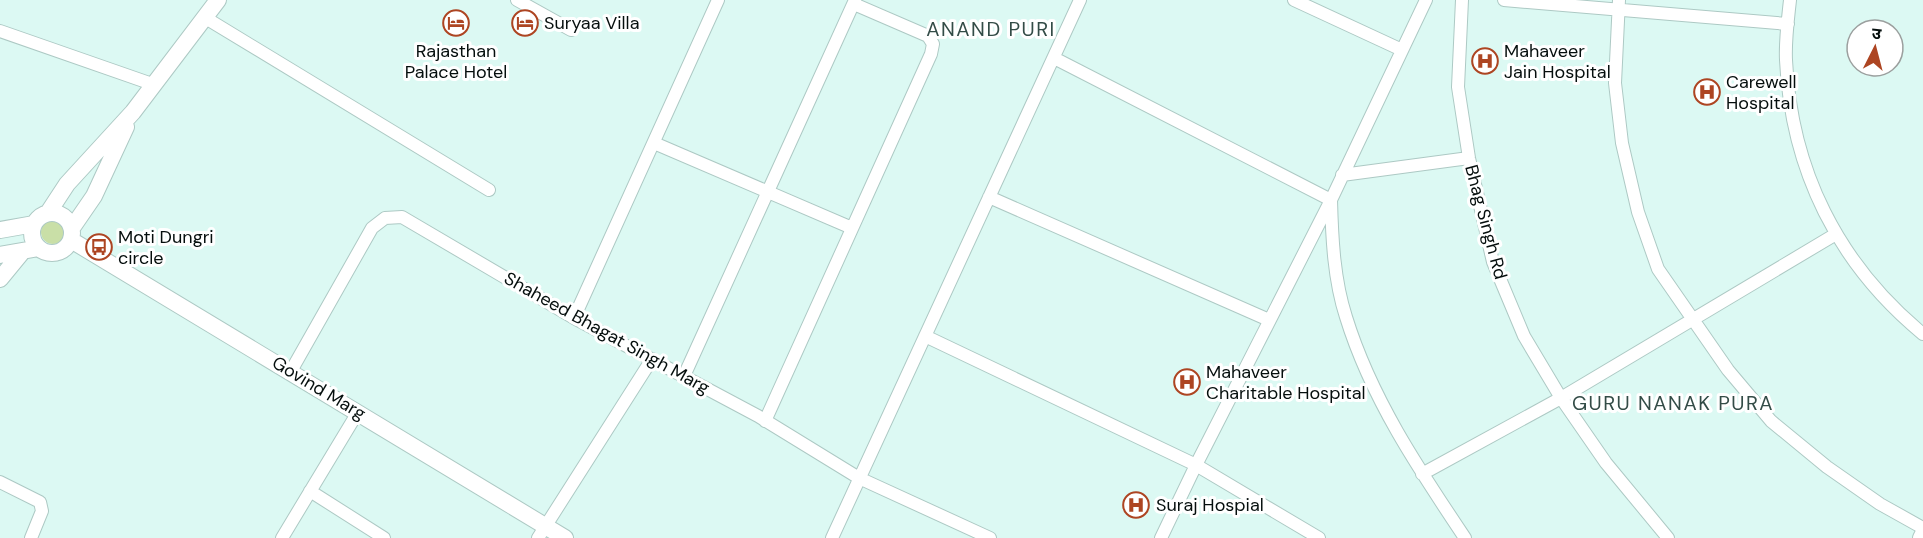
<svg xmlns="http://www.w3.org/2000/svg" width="1923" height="538" font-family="'DM Sans','Noto Sans Devanagari',sans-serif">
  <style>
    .green { fill: #c9dfa7 }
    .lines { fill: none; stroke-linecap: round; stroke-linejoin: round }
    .street-casing { stroke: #adc9c4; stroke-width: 14 }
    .secondary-casing { stroke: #adc9c4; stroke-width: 18 }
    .street { stroke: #fff; stroke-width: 12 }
    .secondary { stroke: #fff; stroke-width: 16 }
    .labels { text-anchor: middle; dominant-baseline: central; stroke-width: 6; stroke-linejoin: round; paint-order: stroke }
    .poi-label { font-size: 18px; fill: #050e0d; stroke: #fff; text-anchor: start }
    .street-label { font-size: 18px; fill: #050e0d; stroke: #fff }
    .neighbourhood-label { font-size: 20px; letter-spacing: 1.5px; fill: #334c47; stroke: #fff }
  </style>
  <rect width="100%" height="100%" fill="#dcf9f3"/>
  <path class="green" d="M41 232a12 12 0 1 1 24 0a12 12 0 1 1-24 0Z"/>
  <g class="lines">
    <g class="street-casing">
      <path id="street" d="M517,0L571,30
        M1294,0L1402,50
        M1462,0L1458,87L1469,158L1493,262L1524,336L1561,398L1606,463L1668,538
        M1504,0L1788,24
        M1619,0L1615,83L1622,143L1638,212L1658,269L1728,370L1771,421L1827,467L1880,504L1923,528
        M1790,0C1788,19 1785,40 1786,60C1791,170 1838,264 1923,334
        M204,17L489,190
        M0,31L155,85
        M1054,58L1331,200C1332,239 1334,280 1346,317C1371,398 1418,468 1465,538
        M654,143L852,228
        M1342,175L1469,158
        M989,197L1269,320
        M574,318L718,0
        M925,336L1196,465L1319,538
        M291,371L372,228L385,218L402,217L574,318L758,416L859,478L990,538
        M684,376L855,0
        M765,421L931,54L933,44L928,36L854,4
        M1422,474L1561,398L1836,234
        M0,482L40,502L42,511L31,538
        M310,491L384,538
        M282,538L358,412
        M538,538L652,359
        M832,538L1080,0
        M1161,538L1196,465L1331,200L1426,0"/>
    </g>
    <g class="secondary-casing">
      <path id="secondary" d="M32 233a20 20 0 1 1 40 0a20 20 0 1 1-40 0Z
        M48,213L67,184L133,112L218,0
        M72,228L94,196L126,127
        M0,230L34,224
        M71,240L565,538
        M0,255L39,248
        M0,279L23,251
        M1921,538L1923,534"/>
    </g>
    <use href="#street" class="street"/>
    <use href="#secondary" class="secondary"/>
  </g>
  <defs>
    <g id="hotel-ring" transform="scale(1.35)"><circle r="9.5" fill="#fff" stroke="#ad4522" stroke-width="1.5"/><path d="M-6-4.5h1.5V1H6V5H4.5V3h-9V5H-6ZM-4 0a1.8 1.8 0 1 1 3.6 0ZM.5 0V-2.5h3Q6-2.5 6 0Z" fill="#ad4522"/></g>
    <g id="hospital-ring" transform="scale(1.35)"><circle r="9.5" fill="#fff" stroke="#ad4522" stroke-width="1.5"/><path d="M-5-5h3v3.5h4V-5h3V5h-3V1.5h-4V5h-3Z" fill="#ad4522"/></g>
    <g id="bus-ring" transform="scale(1.35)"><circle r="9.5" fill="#fff" stroke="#ad4522" stroke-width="1.5"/><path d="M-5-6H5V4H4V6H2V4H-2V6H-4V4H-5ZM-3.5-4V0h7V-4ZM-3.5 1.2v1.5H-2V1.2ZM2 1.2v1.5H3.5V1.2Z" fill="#ad4522"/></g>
  </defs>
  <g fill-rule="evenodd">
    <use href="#hotel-ring" x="456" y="23"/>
    <use href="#hotel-ring" x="525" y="23"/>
    <use href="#hospital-ring" x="1485" y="61"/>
    <use href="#hospital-ring" x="1707" y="92"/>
    <use href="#bus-ring" x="99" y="247"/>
    <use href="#hospital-ring" x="1187" y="382"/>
    <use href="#hospital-ring" x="1136" y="505"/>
  </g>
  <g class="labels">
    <g class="poi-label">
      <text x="544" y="23">Suryaa Villa</text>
      <text x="456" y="51" text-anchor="middle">Rajasthan<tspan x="456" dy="21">Palace Hotel</tspan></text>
      <text x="1504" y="51">Mahaveer<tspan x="1504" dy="21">Jain Hospital</tspan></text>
      <text x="1726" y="82">Carewell<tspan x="1726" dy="21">Hospital</tspan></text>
      <text x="118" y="237">Moti Dungri<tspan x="118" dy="21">circle</tspan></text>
      <text x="1206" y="372">Mahaveer<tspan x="1206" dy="21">Charitable Hospital</tspan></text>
      <text x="1156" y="505">Suraj Hospial</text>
    </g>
    <g class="street-label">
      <text transform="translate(1486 222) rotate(75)">Bhag Singh Rd</text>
      <text transform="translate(607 333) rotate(29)">Shaheed Bhagat Singh Marg</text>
      <text transform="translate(319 388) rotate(31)">Govind Marg</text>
    </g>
    <g class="neighbourhood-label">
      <text x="991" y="29">ANAND PURI</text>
      <text x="1673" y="403">GURU NANAK PURA</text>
    </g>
  </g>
  <g transform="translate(1875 48) rotate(6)"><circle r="28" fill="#ffffff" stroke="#9b9f9e" stroke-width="1.5"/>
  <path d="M0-4.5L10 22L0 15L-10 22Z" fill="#ad4522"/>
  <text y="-9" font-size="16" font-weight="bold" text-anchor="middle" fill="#050e0d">उ</text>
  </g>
</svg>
